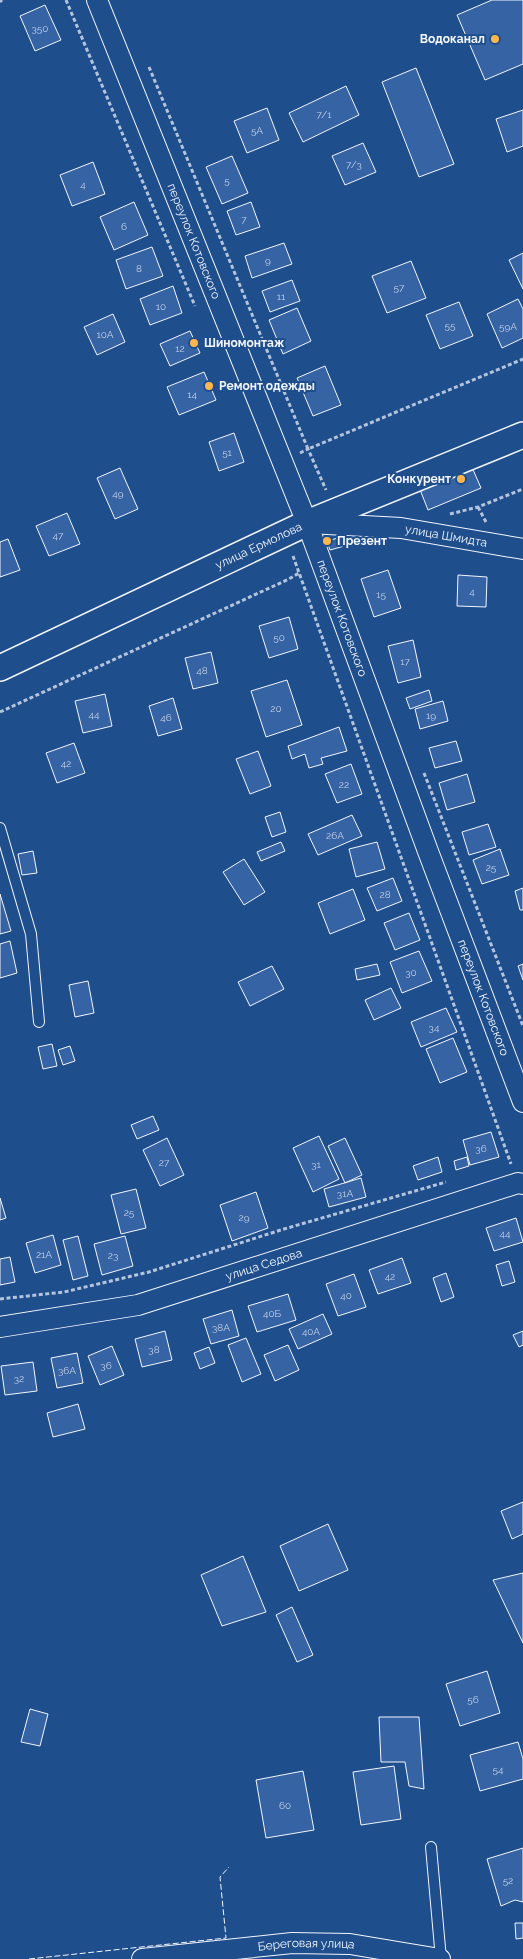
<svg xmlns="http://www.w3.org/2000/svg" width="523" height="1959" font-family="Raleway,sans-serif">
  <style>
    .building { fill: #3563a3; stroke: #f2f6ff }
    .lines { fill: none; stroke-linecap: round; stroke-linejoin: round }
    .service-casing { stroke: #f2f6ff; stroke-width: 12 }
    .minor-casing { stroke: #f2f6ff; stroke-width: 22 }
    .tertiary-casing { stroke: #f2f6ff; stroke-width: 28 }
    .path { stroke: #b3c4dc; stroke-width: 3; stroke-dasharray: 4 2.5; stroke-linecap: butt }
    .service { stroke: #1f4e8c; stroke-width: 10 }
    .minor { stroke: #1f4e8c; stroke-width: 20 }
    .tertiary { stroke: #1f4e8c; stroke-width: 25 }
    .fence { stroke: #f2f6ff; stroke-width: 1; stroke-dasharray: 6 2.5; stroke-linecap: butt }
    .poi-dot { fill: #ffb74d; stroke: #1f4e8c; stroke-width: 2 }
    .labels { text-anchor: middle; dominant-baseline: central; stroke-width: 4; stroke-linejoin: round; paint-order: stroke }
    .number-label { font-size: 10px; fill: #c3d1e8 }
    .poi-label { font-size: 12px; font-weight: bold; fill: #f2f6ff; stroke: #1f4e8c; text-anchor: start }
    .street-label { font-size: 12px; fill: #f2f6ff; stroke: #1f4e8c }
  </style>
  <rect width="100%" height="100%" fill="#1f4e8c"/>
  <path class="building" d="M492,0H523V64L485,80L457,15Z
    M45,5L61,40L35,51L20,16Z
    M416,68L454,164L419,177L382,82Z
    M346,86L359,115L303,142L289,113Z
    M267,108L279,140L247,153L234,121Z
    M523,110V146L507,152L496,119Z
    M363,143L376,172L345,185L332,156Z
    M232,156L248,193L222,204L206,167Z
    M93,162L105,194L72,206L60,175Z
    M134,202L148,235L114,250L100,217Z
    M251,202L260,227L236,235L227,211Z
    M284,243L292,264L252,278L245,256Z
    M152,247L163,276L126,289L116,260Z
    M523,253V289L509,260Z
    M411,261L426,298L387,313L372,276Z
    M292,280L300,301L270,312L262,291Z
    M173,286L182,313L150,325L140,299Z
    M518,299L523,309V338L502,348L487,314Z
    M459,302L473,336L440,349L426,315Z
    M297,308L311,341L283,354L269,320Z
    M113,314L125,342L97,355L84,327Z
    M190,331L200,353L170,366L160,344Z
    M325,366L341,405L313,416L297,378Z
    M204,372L216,400L179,415L167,387Z
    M234,433L244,462L219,471L209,442Z
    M471,465L481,488L428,510L419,487Z
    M120,468L138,509L115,519L97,478Z
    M67,513L80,544L49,556L36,526Z
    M356,533L359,542L330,550L327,541Z
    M8,539L20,570L0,577V542Z
    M388,570L401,608L374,617L361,579Z
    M458,575L487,577L486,607L457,606Z
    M289,617L298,649L269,658L259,626Z
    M413,640L421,677L398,683L388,646Z
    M211,652L218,683L193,689L185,658Z
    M287,680L302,725L266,737L251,691Z
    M429,690L432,701L410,709L406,698Z
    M105,694L112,726L83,733L75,701Z
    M173,698L182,729L158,736L149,706Z
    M443,701L448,721L420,729L415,709Z
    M339,727L347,751L321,758L323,764L309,768L305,754L292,759L288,746Z
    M456,741L462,761L435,768L429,748Z
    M74,743L85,773L57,783L46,753Z
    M258,751L271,786L250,794L236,759Z
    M351,764L362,794L337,803L325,774Z
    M467,774L475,802L447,810L439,783Z
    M280,812L286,832L272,837L265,817Z
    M352,815L362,836L318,855L308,834Z
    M488,824L496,847L469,855L462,832Z
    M281,842L285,851L261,861L257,852Z
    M377,842L385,869L356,877L349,849Z
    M500,849L509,875L482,884L473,860Z
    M33,851L37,873L22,875L18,854Z
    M244,859L265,892L244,905L223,872Z
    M393,878L402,901L377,911L367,888Z
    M523,888V910H520L515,891Z
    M353,889L365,920L330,934L318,903Z
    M0,894L11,931L0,934Z
    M409,913L420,940L395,950L384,923Z
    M10,941L17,973L0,978V944Z
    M419,951L432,981L402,993L390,962Z
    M377,964L380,975L357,980L355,969Z
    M523,964V980L518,966Z
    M272,966L284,989L250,1006L238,982Z
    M88,981L94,1013L75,1017L69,985Z
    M391,988L401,1008L374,1020L365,1000Z
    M446,1008L457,1032L421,1047L411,1022Z
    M453,1038L467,1072L440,1083L426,1049Z
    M52,1044L57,1066L43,1069L38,1047Z
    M70,1046L75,1061L63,1065L58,1050Z
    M153,1116L159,1130L137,1139L131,1125Z
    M491,1132L499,1157L470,1165L463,1140Z
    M319,1136L339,1179L313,1192L293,1148Z
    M167,1138L184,1175L160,1186L143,1150Z
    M345,1138L362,1175L345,1183L328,1146Z
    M438,1157L442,1172L418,1180L413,1166Z
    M467,1157L469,1166L456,1170L454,1161Z
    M361,1178L366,1197L329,1207L324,1189Z
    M136,1189L146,1228L121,1234L111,1195Z
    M256,1192L268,1228L232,1241L220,1205Z
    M0,1198L6,1218L0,1220Z
    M516,1218L523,1242L494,1251L486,1228Z
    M53,1235L61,1265L35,1273L26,1243Z
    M78,1236L88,1276L73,1280L63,1240Z
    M125,1236L133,1266L102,1275L94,1244Z
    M10,1257L15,1282L0,1285V1259Z
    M402,1258L411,1283L378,1294L369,1270Z
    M509,1261L515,1282L502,1286L496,1265Z
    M446,1273L454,1297L441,1302L433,1278Z
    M354,1274L366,1307L338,1316L326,1284Z
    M288,1294L296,1320L257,1332L248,1306Z
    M232,1310L239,1336L211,1344L203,1319Z
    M323,1314L332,1334L298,1349L289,1329Z
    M165,1331L172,1360L142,1367L135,1339Z
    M523,1331V1345L519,1347L513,1335Z
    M246,1338L261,1374L242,1382L228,1345Z
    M288,1345L299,1370L275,1381L264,1355Z
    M112,1346L124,1375L100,1385L88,1356Z
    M209,1347L215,1363L200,1369L194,1353Z
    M77,1353L83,1383L57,1388L51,1358Z
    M33,1362L37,1391L5,1395L1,1366Z
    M78,1404L85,1429L53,1437L47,1413Z
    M523,1502V1534L512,1539L501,1511Z
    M328,1524L348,1570L299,1591L280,1546Z
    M243,1556L266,1612L222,1626L201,1575Z
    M523,1573V1643L493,1580Z
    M292,1607L313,1655L297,1662L276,1615Z
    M487,1671L500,1713L460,1726L446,1684Z
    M30,1709L48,1714L40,1746L21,1742Z
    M379,1717H419L424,1789L409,1786L405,1762H381Z
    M518,1742L523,1759V1779L480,1791L470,1755Z
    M394,1766L401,1819L361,1825L353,1772Z
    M303,1771L314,1830L266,1838L256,1780Z
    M523,1848V1902L515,1900L501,1906L487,1859Z
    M515,1923H523V1938L516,1939Z"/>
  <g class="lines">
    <g class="service-casing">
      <path id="service" d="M0,828L31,934L39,1022
        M431,1847L441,1959"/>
    </g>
    <g class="minor-casing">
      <g id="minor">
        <path id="s1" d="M97,0L307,523L429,854L523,1102"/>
        <path id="s2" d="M309,523L401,528L523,549"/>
        <path id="s3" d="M0,1327L138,1305L518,1183L523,1184"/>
        <path id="s4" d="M142,1959L292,1943L350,1944L440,1959"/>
      </g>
    </g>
    <g class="tertiary-casing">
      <g id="tertiary">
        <path id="s5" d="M0,668L307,523L523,435"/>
      </g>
    </g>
    <path class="path" d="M66,0L195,306
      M0,2L2,0
      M149,67L308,449L523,359
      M300,453L308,449L326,490
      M478,507L486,522
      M450,514L478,507L523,489
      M293,556L511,1164
      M0,712L289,579L299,573
      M424,773L523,1026
      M0,1299L64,1292L149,1272L284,1229L446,1182"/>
    <use href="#service" class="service"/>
    <use href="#minor" class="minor"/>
    <use href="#tertiary" class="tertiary"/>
    <path class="fence" d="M29,1959L226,1938L220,1877L229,1867"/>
  </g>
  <g class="poi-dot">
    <circle cx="495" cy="39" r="5"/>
    <circle cx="194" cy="343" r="5"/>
    <circle cx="209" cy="386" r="5"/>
    <circle cx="461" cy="479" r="5"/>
    <circle cx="327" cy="541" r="5"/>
  </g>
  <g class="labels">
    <g class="number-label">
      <text x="40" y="28">350</text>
      <text x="324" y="114">7/1</text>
      <text x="257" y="130">5А</text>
      <text x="354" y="164">7/3</text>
      <text x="227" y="180">5</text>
      <text x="83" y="184">4</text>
      <text x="244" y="219">7</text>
      <text x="124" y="226">6</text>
      <text x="268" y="260">9</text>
      <text x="139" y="268">8</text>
      <text x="399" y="287">57</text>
      <text x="281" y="296">11</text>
      <text x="161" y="306">10</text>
      <text x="450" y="325">55</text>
      <text x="508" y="326">59А</text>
      <text x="105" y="334">10А</text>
      <text x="180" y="348">12</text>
      <text x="192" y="394">14</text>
      <text x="227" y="452">51</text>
      <text x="118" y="493">49</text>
      <text x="58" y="535">47</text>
      <text x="472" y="591">4</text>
      <text x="381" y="594">15</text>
      <text x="279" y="637">50</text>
      <text x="405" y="661">17</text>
      <text x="202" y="670">48</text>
      <text x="276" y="708">20</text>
      <text x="94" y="714">44</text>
      <text x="431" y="715">19</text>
      <text x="166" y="717">46</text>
      <text x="66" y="763">42</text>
      <text x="344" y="784">22</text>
      <text x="335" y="835">26А</text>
      <text x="491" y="867">25</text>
      <text x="385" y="894">28</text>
      <text x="411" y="972">30</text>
      <text x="434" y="1027">34</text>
      <text x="481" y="1148">36</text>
      <text x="164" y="1162">27</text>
      <text x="316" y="1164">31</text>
      <text x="345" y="1193">31А</text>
      <text x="129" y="1212">25</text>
      <text x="244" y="1217">29</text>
      <text x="505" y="1233">44</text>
      <text x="44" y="1254">21А</text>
      <text x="113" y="1255">23</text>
      <text x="390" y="1276">42</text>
      <text x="346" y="1295">40</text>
      <text x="272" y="1313">40Б</text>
      <text x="221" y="1327">38А</text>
      <text x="311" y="1331">40А</text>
      <text x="154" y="1349">38</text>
      <text x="106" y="1365">36</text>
      <text x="67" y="1370">36А</text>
      <text x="19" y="1378">32</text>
      <text x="473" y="1699">56</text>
      <text x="498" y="1769">54</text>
      <text x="285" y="1805">60</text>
      <text x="508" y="1880">52</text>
    </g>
    <g class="poi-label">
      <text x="485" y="39" text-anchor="end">Водоканал</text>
      <text x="204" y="343">Шиномонтаж</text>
      <text x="219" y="386">Ремонт одежды</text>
      <text x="451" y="479" text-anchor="end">Конкурент</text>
      <text x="337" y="541">Презент</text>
    </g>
    <g class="street-label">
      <text stroke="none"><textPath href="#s1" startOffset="260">переулок Котовского</textPath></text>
      <text stroke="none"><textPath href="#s2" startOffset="138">улица Шмидта</textPath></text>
      <text stroke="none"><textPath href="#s5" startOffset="286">улица Ермолова</textPath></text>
      <text stroke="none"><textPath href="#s1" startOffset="665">переулок Котовского</textPath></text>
      <text stroke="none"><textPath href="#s1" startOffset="1070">переулок Котовского</textPath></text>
      <text stroke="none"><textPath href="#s3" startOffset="272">улица Седова</textPath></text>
      <text stroke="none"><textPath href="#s4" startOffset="165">Береговая улица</textPath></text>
    </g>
  </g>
</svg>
